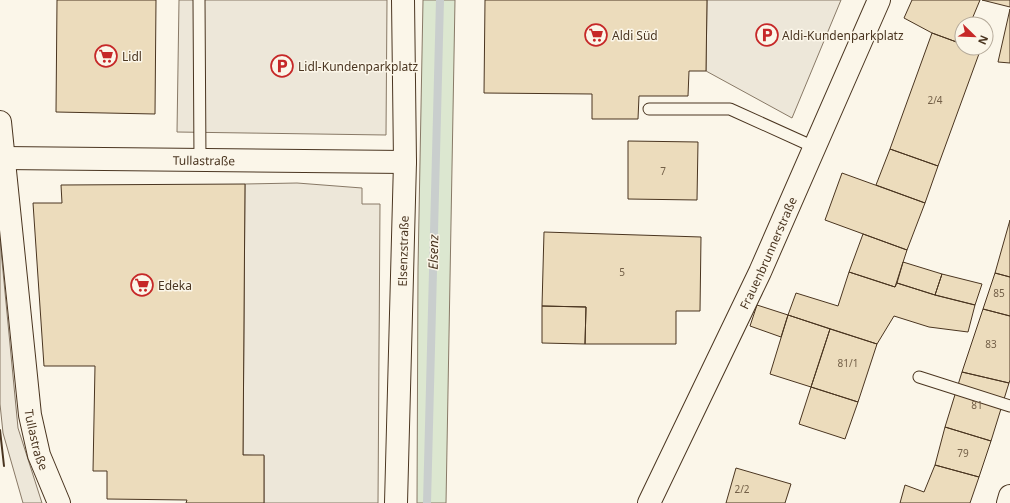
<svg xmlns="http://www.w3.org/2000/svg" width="1010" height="503" font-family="'Noto Sans',sans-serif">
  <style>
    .green { fill: #dce7d0; stroke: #887966 }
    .parking { fill: #ede7d9; stroke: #887966 }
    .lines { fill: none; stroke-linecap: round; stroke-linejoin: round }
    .stream { stroke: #c9cecd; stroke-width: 8 }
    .building { fill: #ecdcbc; stroke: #4a3520 }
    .lane-casing { stroke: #4a3520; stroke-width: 13 }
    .street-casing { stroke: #4a3520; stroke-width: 24 }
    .secondary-casing { stroke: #4a3520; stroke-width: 24 }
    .lane { stroke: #fbf6e9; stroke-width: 11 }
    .street { stroke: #fbf6e9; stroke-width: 22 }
    .secondary { stroke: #fbf6e9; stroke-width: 22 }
    .wall { stroke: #4a3520; stroke-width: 2 }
    .labels { text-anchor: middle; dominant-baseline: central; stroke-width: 3; stroke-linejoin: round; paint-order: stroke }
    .number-label { font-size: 10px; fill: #725f47 }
    .poi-label { font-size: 12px; fill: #4a3520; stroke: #fbf6e9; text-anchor: start }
    .street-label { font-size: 12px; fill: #4a3520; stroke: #fbf6e9 }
    .water-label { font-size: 13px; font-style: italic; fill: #4a3520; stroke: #fbf6e9 }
  </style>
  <rect width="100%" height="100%" fill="#fbf6e9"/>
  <path class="green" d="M423,0H455L446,503H417L418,269Z"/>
  <path class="parking" d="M179,0H387L386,135L177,132Z
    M707,0H841L792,118L706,71Z
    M297,183L362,188V204H380L378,503H264V456L243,455L245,184Z
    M0,240L18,428L42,503H23L3,433L0,404Z"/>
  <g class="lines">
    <path class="stream" d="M427,503L440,0"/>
  </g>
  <path class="building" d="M57,0H156L155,114L56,112Z
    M485,0H707L706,71H689L688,96H639L638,119H592V94L484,93Z
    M912,0H980L970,24H962V44L932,33L904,18Z
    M982,0H1010V7Z
    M1010,9V63L998,62Z
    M932,33L962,44V48H973L980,51L938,166L890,149Z
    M628,141L698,142L697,200L628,199Z
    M890,149L938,166L925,203L876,185Z
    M842,173L925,203L907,250L825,220Z
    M245,184L243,455H264V503H186L187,500L107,499V471H93L95,366H44L33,203H62L61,185Z
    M1010,220V277L995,273Z
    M544,232L701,237L700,311H676V344H585L586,307L542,306Z
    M863,234L907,250L895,287L849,272Z
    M903,262L942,274L935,295L897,283Z
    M849,272L895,287L897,283L935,295L975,305L968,332L929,327L894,316L877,344L788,315L796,293L838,306Z
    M995,273L1010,277V316L983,309Z
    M942,274L982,284L975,305L935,295Z
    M757,305L788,315L781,337L750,326Z
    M542,306L586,307L585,344L542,343Z
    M983,309L1010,316V380L1009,383L962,372Z
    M788,315L830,329L811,387L770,374Z
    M830,329L877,344L858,402L811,387Z
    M962,372L1009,383L991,441L945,427Z
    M811,387L858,402L845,439L799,424Z
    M945,427L991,441L979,477L935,465Z
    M935,465L979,477L970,503H900L905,485L924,492Z
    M736,468L791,484L785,503H726Z"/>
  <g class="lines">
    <g class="lane-casing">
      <path id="lane" d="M199,0L200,160
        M649,109H730L814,147
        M919,377L1010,406"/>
    </g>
    <g class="street-casing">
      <g id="street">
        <path id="s1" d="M0,122L30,415L39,455L59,503"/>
        <path id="s2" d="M3,158L405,162"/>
        <path id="s3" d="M396,503L405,162L403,0"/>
        <path id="s4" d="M649,503L760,272L879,0"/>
      </g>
    </g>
    <g class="secondary-casing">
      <path id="secondary" d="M1008,503L1010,496"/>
    </g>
    <use href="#lane" class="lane"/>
    <use href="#street" class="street"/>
    <use href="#secondary" class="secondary"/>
    <path class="wall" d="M0,430L4,466"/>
  </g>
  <defs>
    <g id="supermarket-ring" transform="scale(1.15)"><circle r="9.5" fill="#fbf6e9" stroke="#c62828" stroke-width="1.5"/><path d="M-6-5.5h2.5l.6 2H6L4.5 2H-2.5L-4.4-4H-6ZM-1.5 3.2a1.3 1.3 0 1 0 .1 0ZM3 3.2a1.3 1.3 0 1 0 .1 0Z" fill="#c62828"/></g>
    <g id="parking-ring" transform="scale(1.15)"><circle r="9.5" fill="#fbf6e9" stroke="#c62828" stroke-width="1.5"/><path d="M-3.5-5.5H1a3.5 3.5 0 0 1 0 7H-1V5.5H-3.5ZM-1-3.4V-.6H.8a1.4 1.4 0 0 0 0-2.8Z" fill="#c62828"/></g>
  </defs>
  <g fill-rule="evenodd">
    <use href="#supermarket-ring" x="596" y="35"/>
    <use href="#parking-ring" x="767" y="35"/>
    <use href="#supermarket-ring" x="106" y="56"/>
    <use href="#parking-ring" x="282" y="66"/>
    <use href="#supermarket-ring" x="142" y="285"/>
  </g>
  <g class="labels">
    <g class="number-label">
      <text x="935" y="100">2/4</text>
      <text x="663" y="171">7</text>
      <text x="622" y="272">5</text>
      <text x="999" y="293">85</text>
      <text x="991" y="344">83</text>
      <text x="848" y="363">81/1</text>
      <text x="977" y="405">81</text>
      <text x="963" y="453">79</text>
      <text x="742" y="489">2/2</text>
    </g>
    <g class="poi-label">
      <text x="612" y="35">Aldi Süd</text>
      <text x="782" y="35">Aldi-Kundenparkplatz</text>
      <text x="122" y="56">Lidl</text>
      <text x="298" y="66">Lidl-Kundenparkplatz</text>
      <text x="158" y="285">Edeka</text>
    </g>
    <g class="street-label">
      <text stroke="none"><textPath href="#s2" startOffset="201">Tullastraße</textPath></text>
      <text stroke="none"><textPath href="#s3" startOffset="252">Elsenzstraße</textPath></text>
      <text stroke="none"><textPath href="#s4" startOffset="277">Frauenbrunnerstraße</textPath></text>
      <text stroke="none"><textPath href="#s1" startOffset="320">Tullastraße</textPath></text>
    </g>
    <g class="water-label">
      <text transform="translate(433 252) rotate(-89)">Elsenz</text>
    </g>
  </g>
  <g transform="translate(974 36) rotate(113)"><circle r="19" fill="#fbf6e9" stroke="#b4a999"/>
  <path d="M0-3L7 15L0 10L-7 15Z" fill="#c62828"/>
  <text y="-6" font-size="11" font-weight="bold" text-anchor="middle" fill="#4a3520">N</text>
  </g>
</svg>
